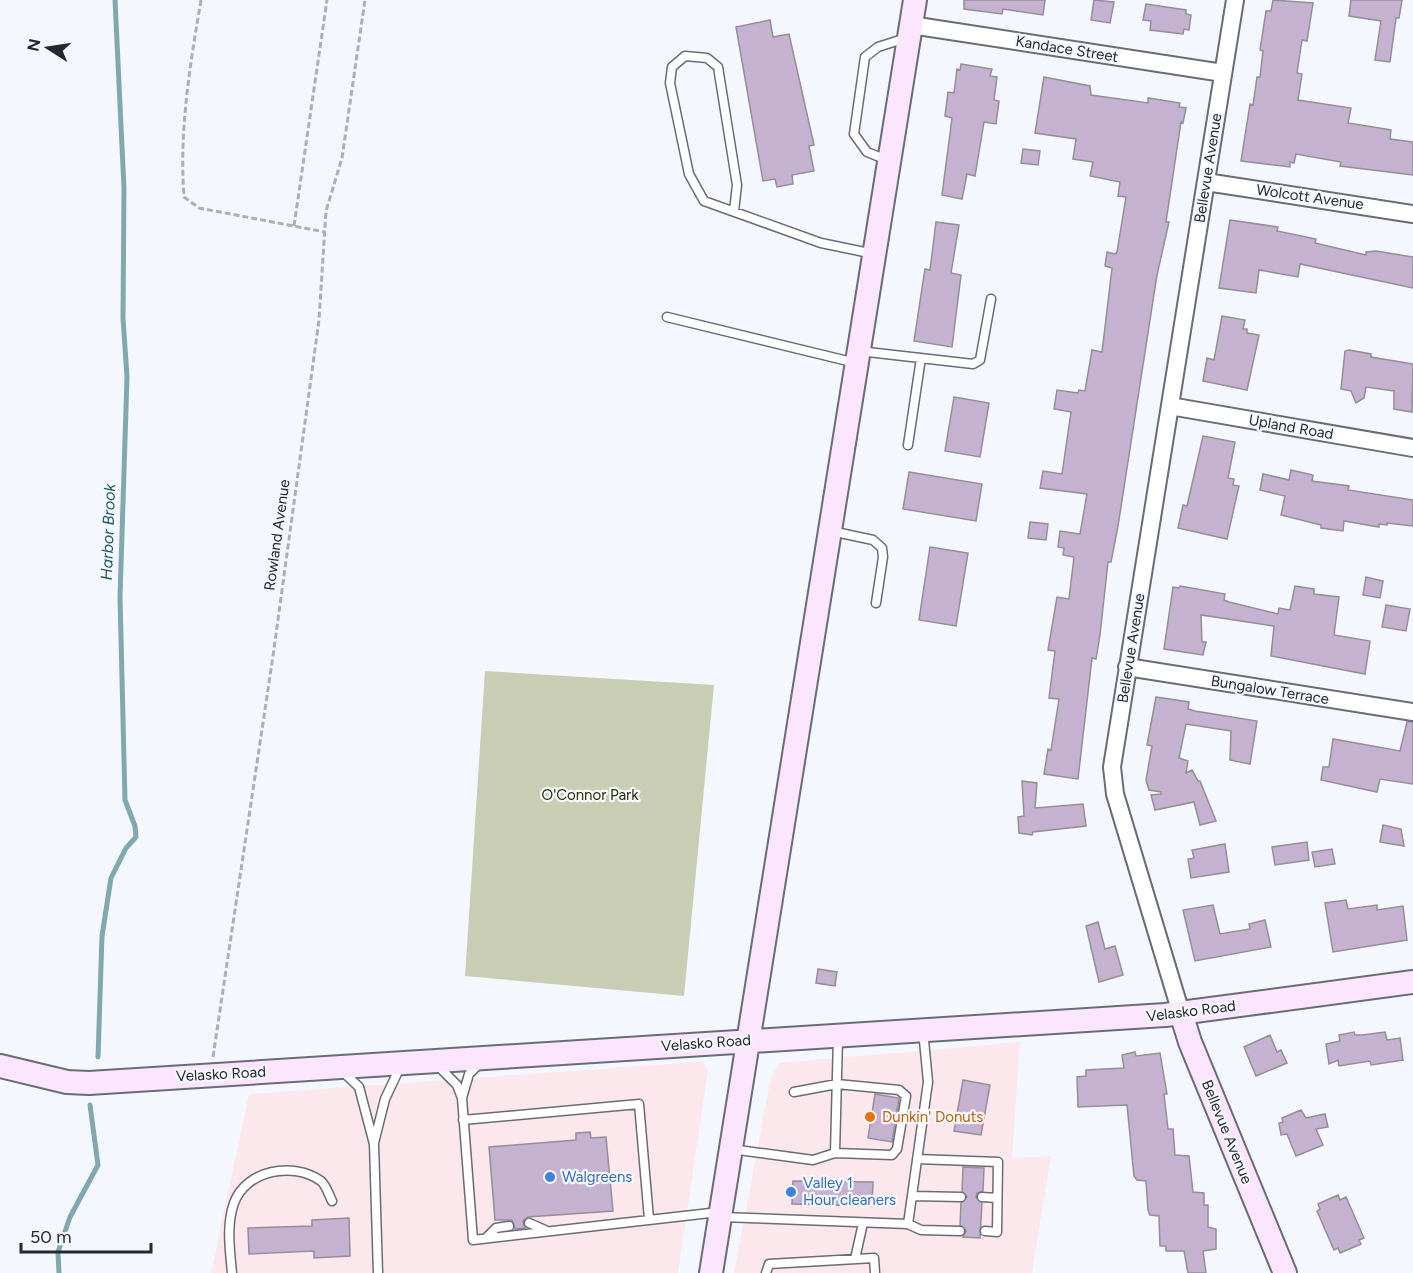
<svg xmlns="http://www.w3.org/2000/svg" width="1413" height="1273" font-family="Figtree,sans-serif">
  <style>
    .commercial { fill: #fce7ed }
    .green { fill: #c9cdb3 }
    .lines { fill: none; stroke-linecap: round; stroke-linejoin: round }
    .stream { stroke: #7fa9af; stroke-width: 5 }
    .building { fill: #c4b2d0; stroke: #948e98; stroke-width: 1.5 }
    .lane-casing { stroke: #696c75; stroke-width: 11 }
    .street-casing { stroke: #696c75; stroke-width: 20 }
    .secondary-casing { stroke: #696c75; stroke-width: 26 }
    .path { stroke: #adafb5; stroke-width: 3; stroke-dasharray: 6 3; stroke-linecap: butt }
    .lane { stroke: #fff; stroke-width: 8 }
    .street { stroke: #fff; stroke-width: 16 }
    .secondary { stroke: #fbe5ff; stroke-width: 22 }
    .food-dot { fill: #e8710a; stroke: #f5f7fe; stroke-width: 2 }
    .shop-dot { fill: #3f7fe0; stroke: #f5f7fe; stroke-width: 2 }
    .labels { text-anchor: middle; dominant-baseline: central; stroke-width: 4.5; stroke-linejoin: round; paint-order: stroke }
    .street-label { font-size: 15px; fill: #27282c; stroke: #f5f7fe }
    .park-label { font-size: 15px; fill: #2c3005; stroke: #f5f7fe }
    .food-label { font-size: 15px; fill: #c56008; stroke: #f5f7fe; text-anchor: start }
    .shop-label { font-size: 15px; fill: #366cbe; stroke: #f5f7fe; text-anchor: start }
    .water-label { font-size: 16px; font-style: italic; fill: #1b565e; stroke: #f5f7fe }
  </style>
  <rect width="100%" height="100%" fill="#f5f7fe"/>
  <path class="commercial" d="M1020,1042L1012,1158L1051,1156L1032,1273H734L771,1077L780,1063Z
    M695,1062H704L708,1071L678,1273H211L249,1094Z"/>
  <path class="green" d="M485,671L714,685L684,996L465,976Z"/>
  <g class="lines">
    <path class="stream" d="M98,1057L102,936L111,878L126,848L136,837L135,826L125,800L120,597L127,377L123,318L124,188L115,0
      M59,1273L58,1252L70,1217L98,1165L90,1105"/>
  </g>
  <path class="building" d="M964,0H1045L1043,15L1003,9L1002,14L964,9Z
    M1094,0L1114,2L1110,23L1091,20Z
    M1273,0L1313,3L1307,41L1302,40L1297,73L1302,74L1298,100L1351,108L1348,123L1391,130L1390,139L1413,142V175L1340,166L1341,162L1296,154L1294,163L1290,162V167L1241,161L1250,104L1253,105L1257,77H1260L1263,51L1260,50L1266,11H1271Z
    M1351,0H1402L1399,18H1396L1390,62L1375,60L1381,21L1349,16Z
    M1146,4L1186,10V14L1191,15L1189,30L1184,29L1183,34L1150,30L1151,21L1143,20Z
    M770,20L773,37L789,34L814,145L809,146L814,171L792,175L793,184L777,187L775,179L763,181L736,27Z
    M961,64L992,69L990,76L997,77L994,100L999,101L996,124L984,122L975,176L967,174L962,199L942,195L952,118L945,116L948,92L954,93L957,69L960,70Z
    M1044,77L1090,86L1091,95L1148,103V98L1180,103L1179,107L1186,108L1183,123L1181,122L1166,222H1169L1157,275L1118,526L1111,562H1108L1100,635L1096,659L1092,658L1078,779L1044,774L1048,749L1051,750L1059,699L1049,698L1055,651L1048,650L1057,597L1069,599L1074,557L1063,555L1064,548L1058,547L1060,531L1080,534L1087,494L1040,488L1043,471L1062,474L1071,412L1054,409L1057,390L1078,393L1079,390L1085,391L1092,350L1102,352L1112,268L1105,266L1107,252L1115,254L1117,252L1126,197L1118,196L1120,182L1090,176L1093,162L1073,159L1076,139L1035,133Z
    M1023,149L1040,151L1038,165L1021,163Z
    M1230,220L1278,227L1277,231L1316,239L1315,243L1366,255V252L1376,251L1413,257V288L1300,264L1298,277L1259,270L1256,293L1219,288Z
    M936,222L959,225L951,273L961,275L952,347L914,341L925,269L930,270Z
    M1222,316L1245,320L1243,329H1247V333L1259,335L1247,390L1203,381L1207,358L1214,360Z
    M1349,350L1371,354V357L1413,364L1412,412L1394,409V391L1366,387L1364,398L1356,403L1351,391L1341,389L1345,351Z
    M954,397L989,403L980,457L945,451Z
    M1203,436L1235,442L1228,478L1234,479L1233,485L1239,486L1227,539L1178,528L1183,505L1187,506Z
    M1291,470L1313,475L1312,481L1349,486L1348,490L1413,500V526L1387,523V525L1379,524V527L1344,521L1343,531L1321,528V525L1281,515L1285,496L1260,490L1263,474L1289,480Z
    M909,472L982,484L976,521L903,509Z
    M1030,522L1048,524L1046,540L1028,538Z
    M930,547L968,553L956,626L919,620Z
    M1366,577L1383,581L1380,598L1363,595Z
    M1180,586L1225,594L1224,600L1229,602L1278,614L1279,608L1290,610L1295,586L1314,589V594L1339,597L1334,635L1370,641L1365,674L1271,656L1274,626L1201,615L1202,642H1206L1203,655L1164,649L1173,587L1179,588Z
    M1386,605L1410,609L1406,631L1382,627Z
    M1156,697L1189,702L1188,709L1195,711L1257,721L1250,764L1230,760L1231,731L1186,724L1179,758L1188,761L1186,773L1192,770L1198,781H1200L1216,821L1200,825L1194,802L1155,810L1151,795L1161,794V792L1149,790L1146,780L1152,746L1147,745Z
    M1407,722H1413V784L1380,779L1377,792L1321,780L1323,767H1329L1333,739L1400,751Z
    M1022,781L1037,783L1035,808L1083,804L1086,826L1033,832L1032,835L1019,833L1018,817L1024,816Z
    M1383,825L1401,829L1404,846L1380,842Z
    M1307,842L1309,860L1275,865L1272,847Z
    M1225,844L1229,872L1191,878L1188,859L1194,858L1192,850Z
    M1332,849L1335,864L1315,867L1312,852Z
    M1346,900L1348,909L1377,905V910L1403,906L1407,940L1333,952L1325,903Z
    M1213,905L1220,934L1250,929L1249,924L1265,920L1271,947L1195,961L1183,910Z
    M1098,922L1105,949L1115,946L1123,975L1099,982L1086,926Z
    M818,969L837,972L835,986L816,983Z
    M1354,1032L1355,1035H1362L1385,1032L1387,1040L1400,1038L1403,1060L1371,1065L1370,1061L1339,1066L1338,1060L1329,1064L1326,1044L1340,1041L1339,1035Z
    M1270,1035L1277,1052L1281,1050L1287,1063L1256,1076L1244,1047Z
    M1135,1052L1136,1056L1160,1053L1167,1094H1164L1168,1129H1173L1175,1155L1189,1156L1193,1192L1204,1193V1205H1208V1227L1216,1229V1249L1203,1251L1206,1273H1188L1184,1251H1166V1246H1160L1159,1216L1150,1215L1148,1210L1146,1181L1137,1180L1134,1176L1127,1105L1078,1107L1077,1077L1086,1076V1070L1124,1068L1122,1055Z
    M963,1080L990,1085L981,1135L954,1131Z
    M875,1094L899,1098L892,1142L868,1138Z
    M1301,1110L1306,1118L1325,1114L1328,1127L1316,1129L1323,1145L1296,1156L1287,1134L1281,1135L1279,1123L1283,1122L1282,1118Z
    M590,1132L591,1138L606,1137L613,1211L528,1217L523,1221L525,1228L515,1229L512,1220H495L489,1147L576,1140V1133Z
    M963,1167L984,1168L983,1191L977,1193L976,1197L982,1203L980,1238L963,1237L966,1231L960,1225L961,1203L967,1197L962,1191Z
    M793,1181L873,1182L872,1206L792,1204Z
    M1338,1195L1340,1200L1346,1197L1364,1238L1359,1240L1361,1244L1340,1253L1338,1248L1334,1250L1317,1211L1320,1209L1318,1204Z
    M349,1218L350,1256L314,1258V1251L249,1254L248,1228L312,1226V1220Z"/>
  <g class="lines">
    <g class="lane-casing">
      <path id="lane" d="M887,160L867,152L854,134L865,57L878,47L906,38
        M734,211L737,185L718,67L707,58L685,56L672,67L670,83L689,174L704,201L821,243L874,254
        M667,317L856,363
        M859,351L973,364L980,360L991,299
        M908,445L921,358
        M831,531L873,540L882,548L883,557L876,603
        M480,1063L469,1074L462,1098L473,1240L719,1212
        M438,1066L457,1085L462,1098
        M341,1070L359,1087L374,1144L378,1273
        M794,1092L837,1084L899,1090L906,1096L897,1149L892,1155L835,1153
        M463,1120L639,1104L649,1219
        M374,1143L385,1099L401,1065
        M731,1149L813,1160L835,1153L838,1037
        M917,1159L998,1162L997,1232L985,1231
        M912,1196L961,1197
        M982,1197L997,1198
        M721,1217L908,1224L928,1082L923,1030
        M529,1223L545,1230
        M908,1224L921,1230L960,1231
        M486,1238L496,1228L509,1226
        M855,1259L863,1223
        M232,1273C230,1250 226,1226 234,1203C246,1170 293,1161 321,1181C326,1185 329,1195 332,1201
        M766,1273L769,1264L874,1258L875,1273"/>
    </g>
    <g class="street-casing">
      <path id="street" d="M911,25L1223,73
        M1206,182L1413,214
        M1170,406L1413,448
        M1127,667L1413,712
        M1181,1013L1115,794L1112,767L1235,0"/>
    </g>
    <g class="secondary-casing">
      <path id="secondary" d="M1181,1013L1190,1042L1285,1273
        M0,1066L67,1082L89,1083L1165,1015L1413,982
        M711,1273L915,0"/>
    </g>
    <path class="path" d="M201,0C190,65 179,130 184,197L199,208L325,232
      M294,226L327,0
      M213,1057L273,656L319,320L326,211L342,158L365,0"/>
    <use href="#lane" class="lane"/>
    <use href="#street" class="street"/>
    <use href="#secondary" class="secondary"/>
  </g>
  <circle class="food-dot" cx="870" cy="1117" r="6"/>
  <g class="shop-dot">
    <circle cx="550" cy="1177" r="6"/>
    <circle cx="791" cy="1192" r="6"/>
  </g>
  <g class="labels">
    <g class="street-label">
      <text transform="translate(1067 49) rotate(9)">Kandace Street</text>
      <text transform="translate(1208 168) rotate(-81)">Bellevue Avenue</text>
      <text transform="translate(1310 197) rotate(8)">Wolcott Avenue</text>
      <text transform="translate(1291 427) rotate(10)">Upland Road</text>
      <text transform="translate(277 535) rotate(-82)">Rowland Avenue</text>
      <text transform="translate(1131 648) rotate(-81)">Bellevue Avenue</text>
      <text transform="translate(1270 690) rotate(9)">Bungalow Terrace</text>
      <text transform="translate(1191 1011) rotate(-7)">Velasko Road</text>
      <text transform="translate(706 1043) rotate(-4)">Velasko Road</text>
      <text transform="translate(221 1074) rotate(-3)">Velasko Road</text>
      <text transform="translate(1227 1132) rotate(68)">Bellevue Avenue</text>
    </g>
    <g class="park-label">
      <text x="590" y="795">O'Connor Park</text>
    </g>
    <g class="food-label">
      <text x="882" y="1117">Dunkin' Donuts</text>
    </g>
    <g class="shop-label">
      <text x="562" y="1177">Walgreens</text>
      <text x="803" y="1183">Valley 1<tspan x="803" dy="17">Hour cleaners</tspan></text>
    </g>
    <g class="water-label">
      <text transform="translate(108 532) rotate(-88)">Harbor Brook</text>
    </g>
  </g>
  <g transform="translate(48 48) rotate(282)" stroke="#f5f7fe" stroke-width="4.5" paint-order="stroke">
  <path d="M0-4.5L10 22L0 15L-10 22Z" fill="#27282c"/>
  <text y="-9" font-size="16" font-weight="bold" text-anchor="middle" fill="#27282c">N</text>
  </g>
  <path d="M21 1243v9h130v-9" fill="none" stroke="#27282c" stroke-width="3"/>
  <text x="30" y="1243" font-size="18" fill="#27282c" stroke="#f5f7fe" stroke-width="4.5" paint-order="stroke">50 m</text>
</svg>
